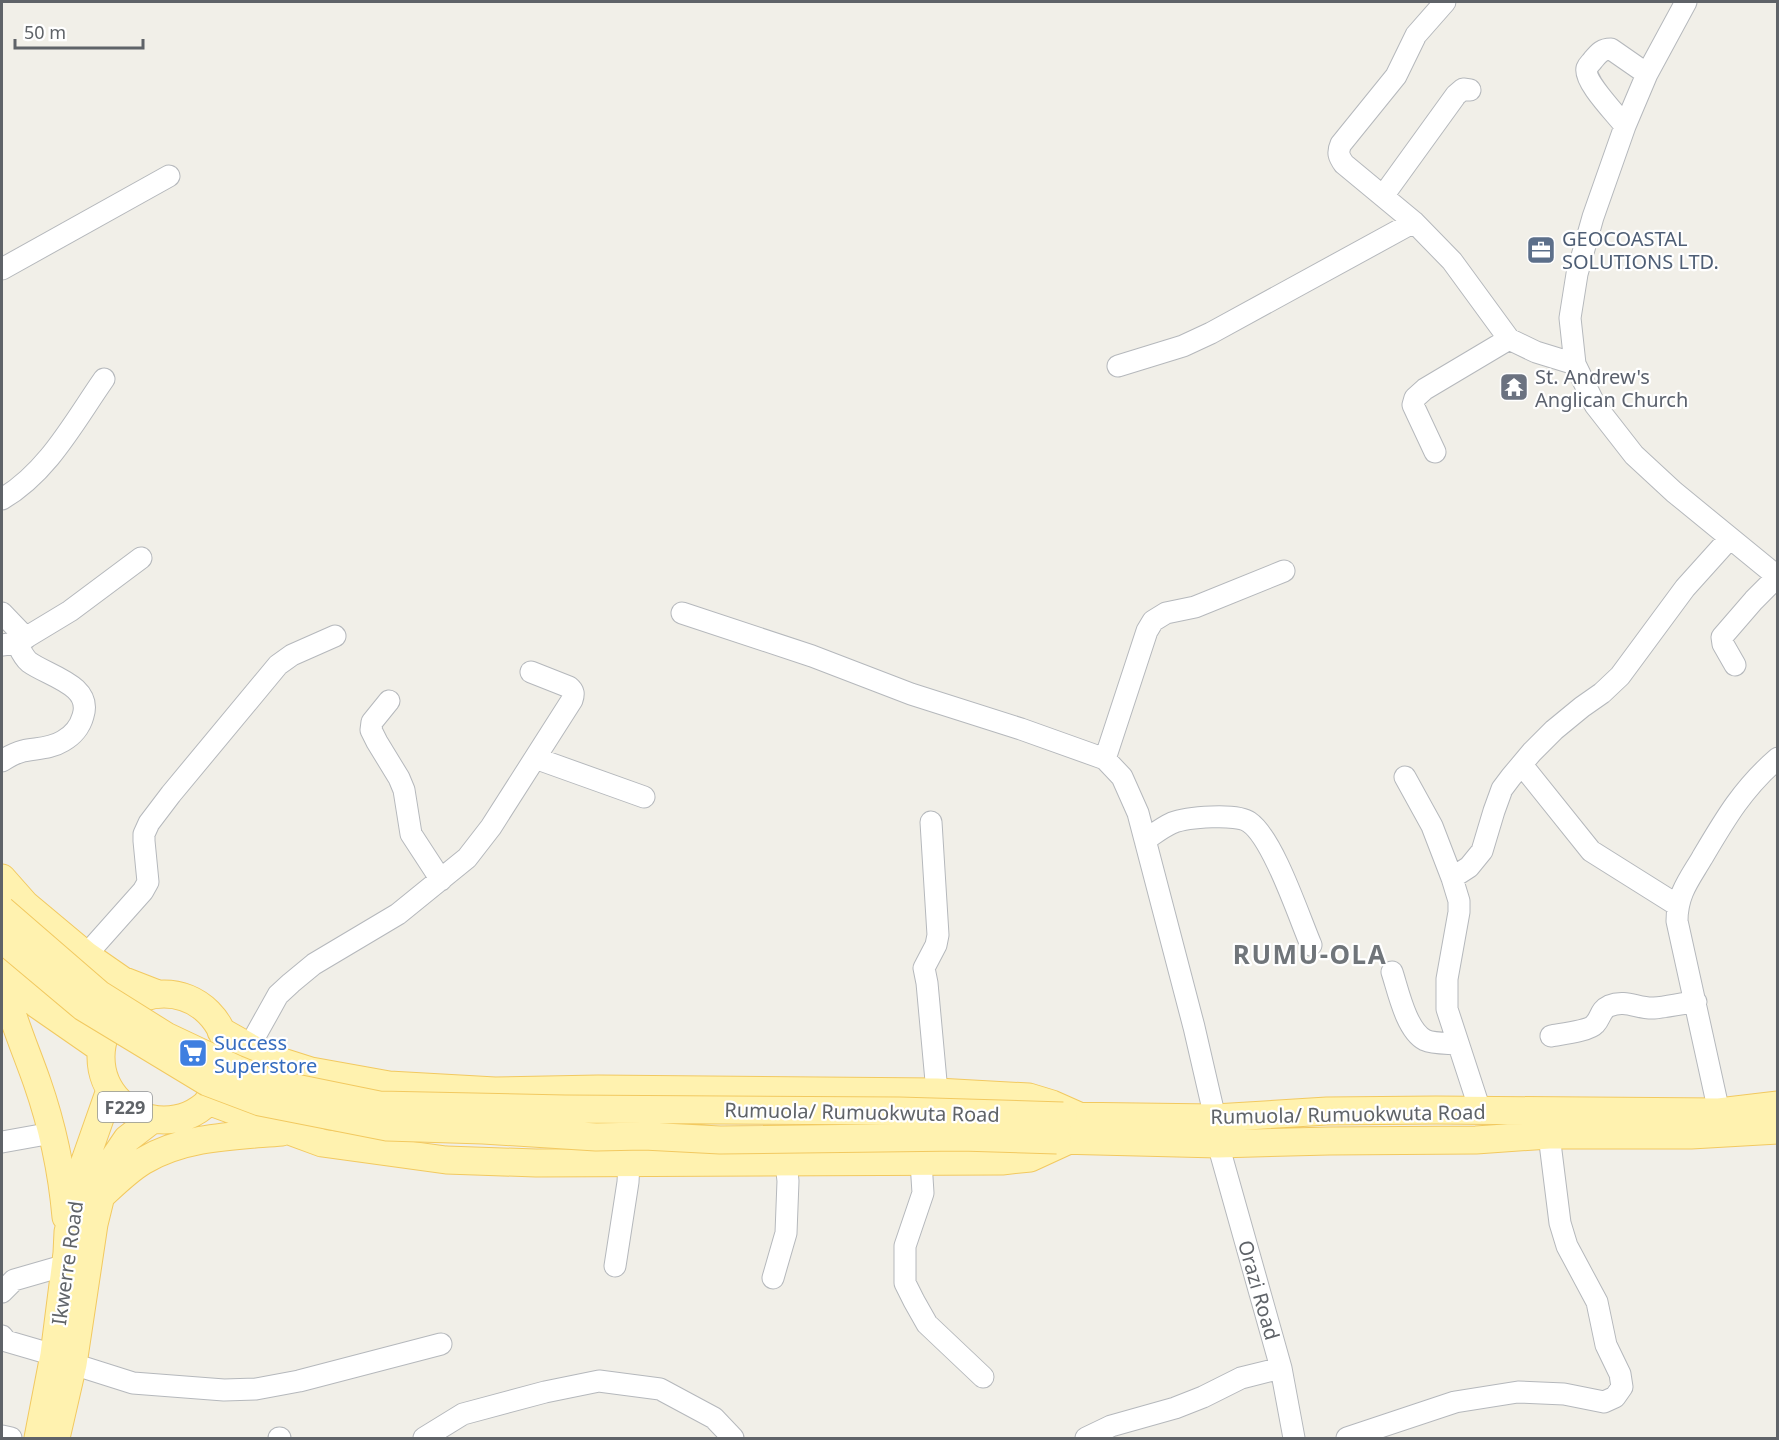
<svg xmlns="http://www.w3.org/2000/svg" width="1779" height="1440" font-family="'Noto Sans',sans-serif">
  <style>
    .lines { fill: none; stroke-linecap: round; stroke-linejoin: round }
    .minor-casing { stroke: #b5b8bc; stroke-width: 23 }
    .major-casing { stroke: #f2c960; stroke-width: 29 }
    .minor { stroke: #fff; stroke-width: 21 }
    .major { stroke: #fff2af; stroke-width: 27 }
    .major-bridge-casing { stroke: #f2c960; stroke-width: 29; stroke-linecap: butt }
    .major-bridge { stroke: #fff2af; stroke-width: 27 }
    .labels { text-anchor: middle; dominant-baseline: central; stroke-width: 4.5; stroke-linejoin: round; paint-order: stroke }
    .shield { fill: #fff; stroke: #8f9295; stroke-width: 1.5 }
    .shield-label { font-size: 18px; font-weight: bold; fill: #5f6368 }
    .service-label { font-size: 20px; fill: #4e5e75; stroke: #fff; text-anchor: start }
    .worship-label { font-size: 20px; fill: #5b616d; stroke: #fff; text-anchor: start }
    .shop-label { font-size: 20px; fill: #366cbe; stroke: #fff; text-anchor: start }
    .street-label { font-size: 20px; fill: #5f6368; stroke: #fff }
    .district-label { font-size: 26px; font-weight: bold; letter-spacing: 1.5px; fill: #70757a; stroke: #fff }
  </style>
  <rect width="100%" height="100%" fill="#f1efe8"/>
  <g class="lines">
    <g class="minor-casing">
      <path id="minor" d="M1445,2L1416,35L1396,76L1341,144C1337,153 1339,157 1344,164L1414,222L1452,261L1509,339L1536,352L1575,364
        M1686,2L1647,74L1625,126L1593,217L1577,274L1570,318L1575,364L1595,405L1634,455L1674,492L1778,577
        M1625,126C1617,115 1583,81 1587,68C1588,65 1591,63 1593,60C1599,53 1602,49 1611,49L1647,74
        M1383,196L1456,95L1463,89L1470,90
        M2,269L169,176
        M1118,366L1183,346L1211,333L1414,222
        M1435,452L1413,405L1415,398L1425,389L1509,339
        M2,499C48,472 74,422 104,379
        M2,613L26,638
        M682,613L812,656L911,694L1021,729L1105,759L1122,777L1138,813L1194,1027L1215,1118
        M2,645L17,643L70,611L141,558
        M1735,665L1723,644L1722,637L1754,600L1777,577
        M389,701L372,722L371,730L377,742L399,778L404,790L411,834L441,880
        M535,758L644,797
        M1105,759L1147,631L1153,621L1166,613L1195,607L1284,571
        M2,761C8,757 15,753 23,751C37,748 50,749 63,741C72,736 80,727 83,716C93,685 48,676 29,662C23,657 20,649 17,643
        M1522,765L1591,851L1677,905
        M1405,777L1432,826L1452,878L1459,901V912L1447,979V1009L1480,1110
        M931,822L938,935L936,945L924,968L927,983L937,1092
        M1145,840C1154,834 1163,827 1172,823C1187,817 1237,813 1249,822C1273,838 1299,917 1311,945
        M1452,878L1469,867L1482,851L1494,811L1502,789L1511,777L1532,752L1554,730L1582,707L1602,693L1620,676L1685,588L1730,538
        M86,955L143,891L148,882L144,841V834L149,823L171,794L278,665L292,655L335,636
        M1392,972C1398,990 1406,1030 1425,1040C1434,1044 1448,1043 1458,1044
        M1551,1036C1561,1034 1589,1031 1595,1024C1601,1018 1600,1010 1609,1006C1626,999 1638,1009 1654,1008C1668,1007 1682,1003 1696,1002
        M249,1047L278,995L291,983L314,964L398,914L467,858L491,827L572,700C574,694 574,691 569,687L531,672
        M1719,1112L1677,921C1677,894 1689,880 1702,858C1725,819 1743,788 1778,758
        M2,1142L52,1133
        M1218,1144L1281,1368L1294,1438
        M921,1162L923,1193L905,1246V1283L914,1301L927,1324L983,1377
        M615,1266L628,1182L629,1163
        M773,1278L786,1233L788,1181L786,1163
        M2,1292L14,1280L66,1265
        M2,1336L6,1341L54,1355
        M73,1364L133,1383L224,1390L256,1389L299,1381L441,1344
        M2,1436L11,1438
        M279,1438H280
        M424,1438L463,1414L545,1392L599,1381L660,1389L714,1418L733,1438
        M1086,1438L1111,1426L1175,1408L1203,1397L1241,1378L1281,1368
        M1347,1438L1455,1402L1518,1392L1564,1394L1604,1402L1615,1397L1622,1387L1620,1374L1606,1345L1597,1302L1567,1246L1560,1223L1549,1135"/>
    </g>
    <g class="major-casing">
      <path id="major" d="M2,878L25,904L86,955L122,980L158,994
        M2,972L38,1005L100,1048
        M2,979C10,1014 25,1048 37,1082C52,1125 62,1172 66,1217
        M101 1057a63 63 0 1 1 126 0a63 63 0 1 1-126 0Z
        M221,1031L267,1057L311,1071L389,1085L495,1091L598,1089L937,1092L1029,1097L1052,1104L1079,1116
        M208,1101L322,1143L446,1160L536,1163L1002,1161L1030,1158L1067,1141
        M1063,1116L1215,1118L1327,1111L1436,1110L1719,1112L1778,1105
        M1057,1140L1218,1144L1329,1141L1476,1140L1549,1135H1691L1778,1130
        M101,1196C114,1184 128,1170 143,1161C185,1136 235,1136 282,1132
        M38,1438L54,1355L67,1253L68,1232L85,1161L110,1090
        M56,1438L73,1364L94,1224L108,1167L127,1139L153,1119"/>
    </g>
    <use href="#minor" class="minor"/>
    <use href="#major" class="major"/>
    <g class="major-bridge-casing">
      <path id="major-bridge" d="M2,910L99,994L166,1036L236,1069L271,1083L379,1105L565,1109L899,1111L1063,1116
        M2,939L83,1007L207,1082L260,1102L387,1127L483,1130L596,1137L644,1136L720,1140L961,1137L1057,1140"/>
    </g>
    <use href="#major-bridge" class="major-bridge"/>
  </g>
  <defs>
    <g id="office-square" transform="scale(1.5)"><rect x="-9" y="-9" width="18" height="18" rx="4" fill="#5c6f8a" stroke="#fff"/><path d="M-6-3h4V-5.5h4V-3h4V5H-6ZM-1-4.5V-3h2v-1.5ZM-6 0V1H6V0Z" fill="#fff"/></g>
    <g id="temple-square" transform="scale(1.5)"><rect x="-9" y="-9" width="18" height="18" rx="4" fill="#6b7280" stroke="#fff"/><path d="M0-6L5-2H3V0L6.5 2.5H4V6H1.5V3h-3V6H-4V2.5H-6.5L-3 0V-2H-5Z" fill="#fff"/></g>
    <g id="supermarket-square" transform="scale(1.5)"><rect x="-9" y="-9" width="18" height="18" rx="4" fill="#3f7fe0" stroke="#fff"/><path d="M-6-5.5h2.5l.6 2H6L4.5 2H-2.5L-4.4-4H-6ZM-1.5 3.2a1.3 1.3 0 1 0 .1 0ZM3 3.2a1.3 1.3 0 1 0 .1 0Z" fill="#fff"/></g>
  </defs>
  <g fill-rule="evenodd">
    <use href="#office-square" x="1541" y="250"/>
    <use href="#temple-square" x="1514" y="387"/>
    <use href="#supermarket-square" x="193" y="1053"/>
  </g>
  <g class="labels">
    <rect class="shield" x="98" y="1092" width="54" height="30" rx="4.5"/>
    <g class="shield-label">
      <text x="125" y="1107">F229</text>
    </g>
    <g class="service-label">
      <text x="1562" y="238">GEOCOASTAL<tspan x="1562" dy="23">SOLUTIONS LTD.</tspan></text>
    </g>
    <g class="worship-label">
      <text x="1535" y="376">St. Andrew's<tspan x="1535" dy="23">Anglican Church</tspan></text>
    </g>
    <g class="shop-label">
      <text x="214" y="1042">Success<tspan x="214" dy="23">Superstore</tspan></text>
    </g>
    <g class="street-label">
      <text transform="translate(862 1112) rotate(1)">Rumuola/ Rumuokwuta Road</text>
      <text transform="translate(1348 1114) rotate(-1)">Rumuola/ Rumuokwuta Road</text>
      <text transform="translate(67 1263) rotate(-82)">Ikwerre Road</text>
      <text transform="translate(1259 1290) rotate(74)">Orazi Road</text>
    </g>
    <g class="district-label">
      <text x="1310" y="954">RUMU-OLA</text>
    </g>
  </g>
  <rect width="1779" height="1440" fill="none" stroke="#5f6368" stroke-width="6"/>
  <path d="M15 39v9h128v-9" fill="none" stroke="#5f6368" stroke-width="3"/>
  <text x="24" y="39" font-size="18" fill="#5f6368" stroke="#ffffff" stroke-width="4.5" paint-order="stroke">50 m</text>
</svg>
